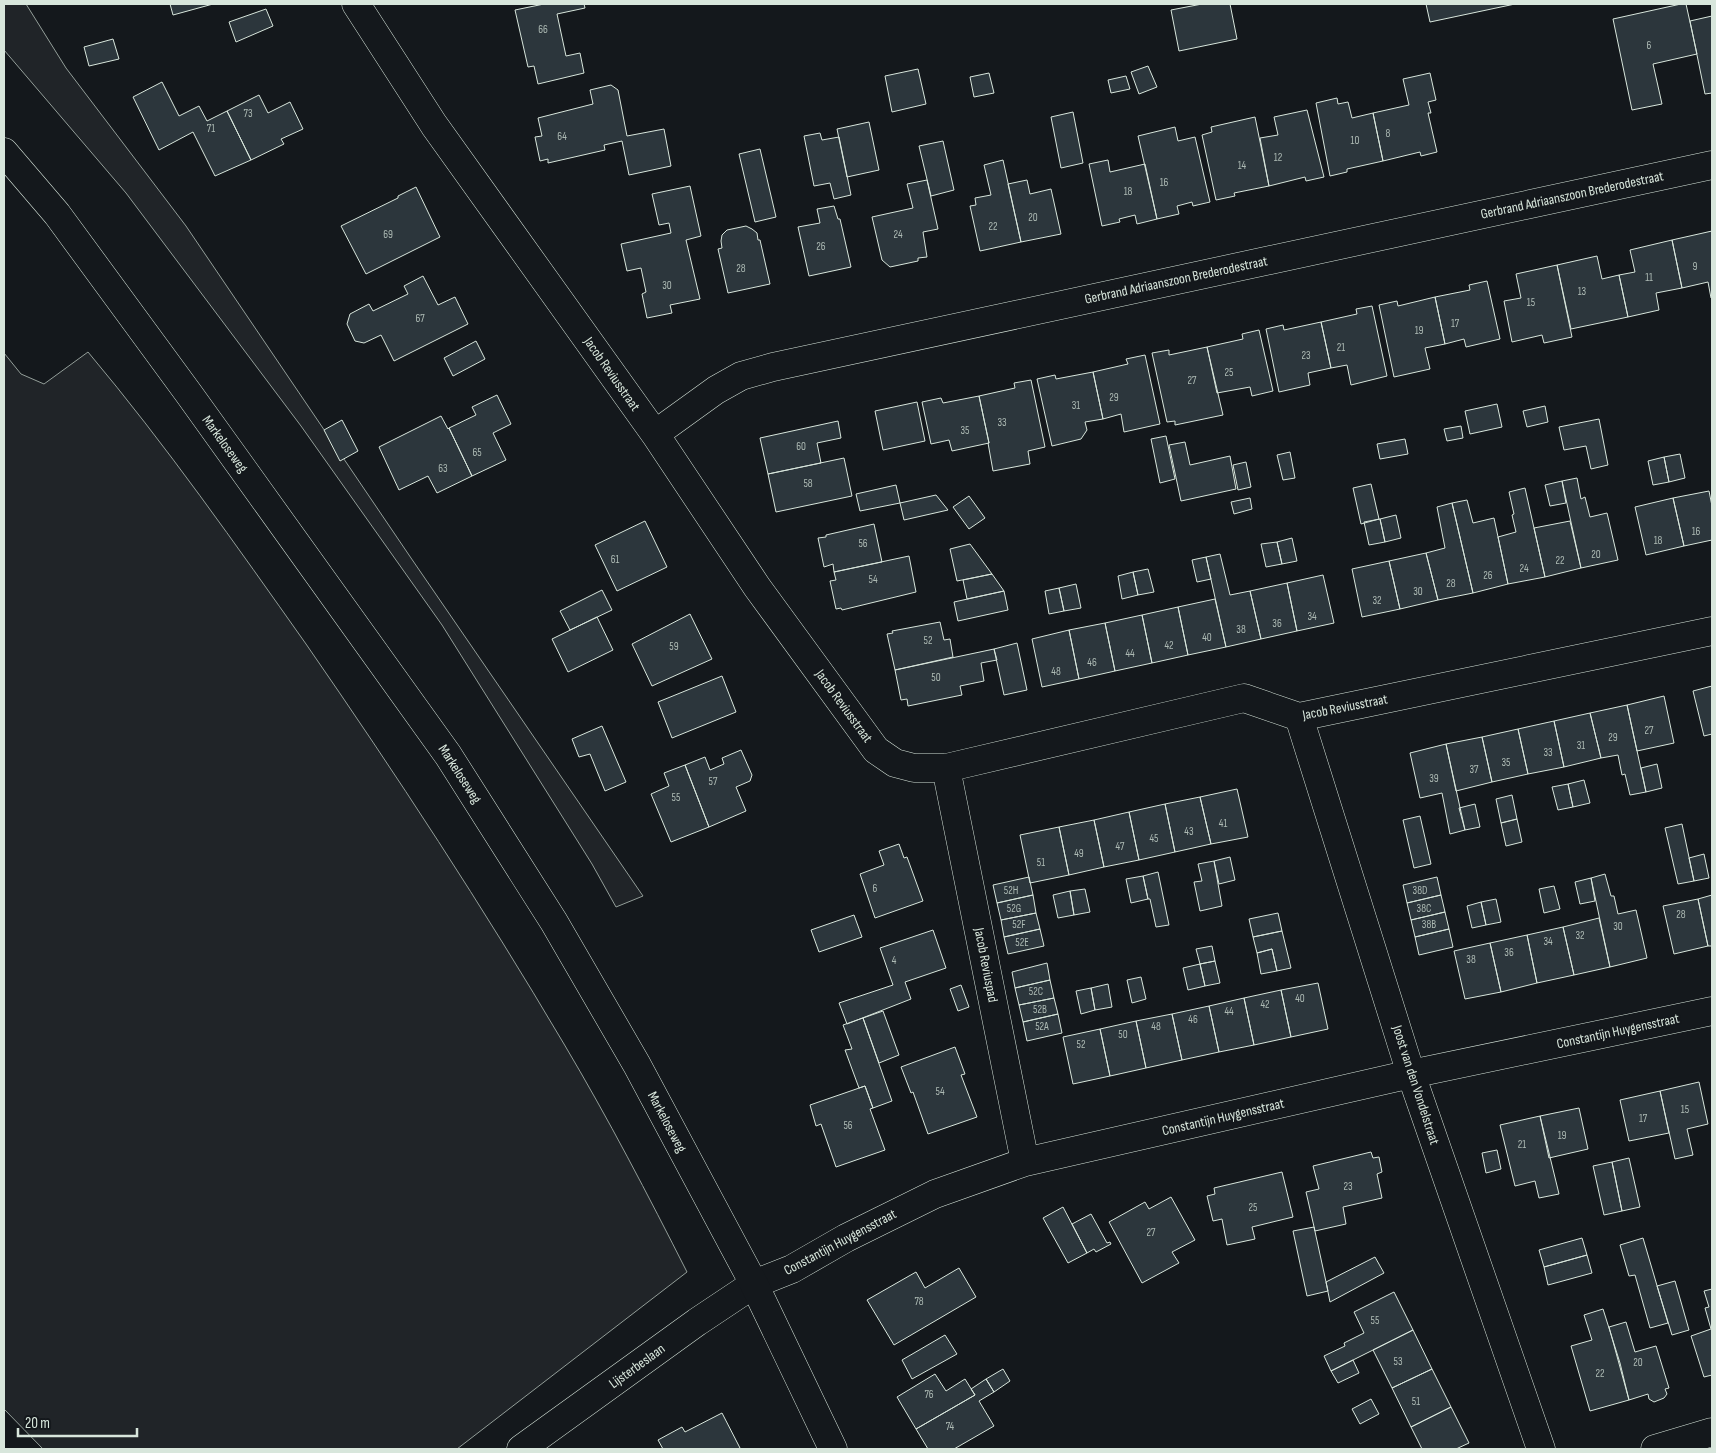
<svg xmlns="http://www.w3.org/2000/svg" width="1716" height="1453" font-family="'Sofia Sans Condensed',sans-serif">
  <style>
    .green { fill: #202428; stroke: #939e99 }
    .building { fill: #2c363c; stroke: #d8e6dc }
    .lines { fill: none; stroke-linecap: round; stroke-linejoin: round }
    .minor-casing { stroke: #d8e6dc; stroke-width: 29 }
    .major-casing { stroke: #d8e6dc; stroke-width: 29 }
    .minor { stroke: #14181c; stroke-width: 28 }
    .major { stroke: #14181c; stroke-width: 28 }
    .labels { text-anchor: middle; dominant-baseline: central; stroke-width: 4; stroke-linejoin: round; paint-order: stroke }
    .number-label { font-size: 11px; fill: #adbab4 }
    .street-label { font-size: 14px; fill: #d8e6dc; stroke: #14181c }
  </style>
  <rect width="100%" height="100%" fill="#14181c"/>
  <path class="green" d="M4,4H26L66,68L186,226L411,558L643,896L616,907L592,864L442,625L301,426L126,193L4,50Z
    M88,352C166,445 236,545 306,644C396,774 483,907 564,1044C608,1118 648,1195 687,1272L457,1449H43L4,1409V353L21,374L44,384Z"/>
  <path class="building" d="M170,4H213L173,15Z
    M544,4H584L585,8L557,14L566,56L580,53L584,73L538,84L534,66L528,67L515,10Z
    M1202,4H1230L1237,39L1179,51L1171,10Z
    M1426,4H1515L1430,22Z
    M1681,4H1686L1697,54L1653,64L1662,104L1632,110L1613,19Z
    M266,9L273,26L236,42L229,22Z
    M1712,16V93L1705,94L1690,21Z
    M113,39L119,59L89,66L84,47Z
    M1148,66L1157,87L1139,94L1131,72Z
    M918,69L926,104L892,112L885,76Z
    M989,73L994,93L974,97L970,77Z
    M1430,73L1436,100L1428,102L1431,113H1428L1437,152L1421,156L1420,152L1383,161L1373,113L1409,105L1403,79Z
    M1126,76L1130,89L1111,93L1108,80Z
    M162,82L179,116L199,106L207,121L227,111L251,160L215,176L193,132L159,150L133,97Z
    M611,85L618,90L627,136L664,129L671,166L629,175L622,141L604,145L605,150L548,163V159L540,161L535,137L542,136L538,118L593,104L590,90Z
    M259,95L268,113L290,102L303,129L281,139L284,144L251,160L227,111Z
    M1337,98L1338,104L1348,102L1352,118L1373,113L1383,161L1347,169V172L1330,176L1316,103Z
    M1307,110L1324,177L1306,181L1305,177L1269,186L1260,138L1278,135L1274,117Z
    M1073,112L1083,163L1061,168L1051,117Z
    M1255,117L1269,186L1234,193L1235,196L1216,200L1202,135L1212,132L1211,127Z
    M869,122L879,170L847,177L837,129Z
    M1175,127L1178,141L1195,137L1210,202L1193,206L1192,202L1177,206L1179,214L1157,219L1138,136Z
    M820,133L822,140L839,137L851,195L834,199L830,183L814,186L804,136Z
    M943,141L954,190L931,196L919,146Z
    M760,149L776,217L755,222L739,154Z
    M1003,160L1021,242L980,251L970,206L976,205L975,198L991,195L984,165Z
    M1108,160L1110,172L1145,164L1157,219L1137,224L1135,215L1119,219L1120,222L1102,226L1089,164Z
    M927,180L938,229L923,232L927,257L918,258V261L890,267L882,260L872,217L913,208L907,184Z
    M1027,180L1030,194L1051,189L1061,234L1021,242L1008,184Z
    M690,186L701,236L686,240L700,299L670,305L672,313L647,318L642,294L646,292L641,268L627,271L621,244L671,233L669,223L659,225L652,194Z
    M416,187L440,237L366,274L341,226L398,198V196Z
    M834,206L838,219H840L851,267L809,276L798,227L820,223L817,209Z
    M746,226L752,229L757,233L758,240H760L770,284L728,293L718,249L722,248L721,241L722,235L727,230Z
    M1712,231V298H1711L1708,282L1682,288L1672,240Z
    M1672,240L1682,288L1656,293L1659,310L1628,317L1619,275L1635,272L1630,250Z
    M1597,256L1602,279L1619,275L1628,317L1571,329L1557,265Z
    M1557,265L1572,337L1544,343L1542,335L1512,342L1504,301L1521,298L1516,274Z
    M423,276L438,305L455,297L468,324L394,361L381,335L364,343L355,341L347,324L350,314L369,304L373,311L408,294L404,286Z
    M1487,281L1500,339L1466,347L1464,339L1445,344L1435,297L1470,290L1469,285Z
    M1435,297L1445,344L1425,348L1430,369L1394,377L1379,305L1397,301L1398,306Z
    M1372,306L1387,376L1351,385L1347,365L1331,368L1321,322L1357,314L1356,309Z
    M1321,322L1331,368L1308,373L1310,385L1279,392L1266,329L1283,325L1284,330Z
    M1259,330L1273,391L1252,396L1250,387L1217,393L1207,347L1243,339L1242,334Z
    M476,341L485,359L453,376L444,358Z
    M1207,347L1223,415L1175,425V421L1167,422L1152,353L1169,350V355Z
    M1145,355L1160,424L1124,432L1121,414L1103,419L1093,372L1128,364L1126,359Z
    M1093,372L1103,419L1085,422L1087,430L1081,439L1052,446L1037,379L1055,375L1056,379Z
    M1031,380L1045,447L1028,451L1030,464L993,471L988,443H989L979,396L1015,388L1014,383Z
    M497,395L511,424L493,433L506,460L472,476L449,428L476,415L472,407Z
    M979,396L989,443L952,451L949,440L931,444L922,402L941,398L943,403Z
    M917,402L925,441L883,450L875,411Z
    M1497,404L1502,427L1470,434L1465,411Z
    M1545,406L1548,422L1527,427L1523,411Z
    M441,416L448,429L449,428L472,476L437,493L428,476L399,490L379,447Z
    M1599,419L1608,465L1591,469L1586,446L1564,450L1559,427Z
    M342,420L358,451L340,461L324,430Z
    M838,421L841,438L817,443L821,463L768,474L760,438Z
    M1461,426L1463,438L1447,441L1444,429Z
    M1166,436L1175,479L1160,483L1151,439Z
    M1405,439L1408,454L1380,459L1377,444Z
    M1185,442L1190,465L1230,456L1236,489L1181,501L1169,445Z
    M1290,452L1295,478L1283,480L1277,455Z
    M1680,454L1685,478L1669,482L1664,457Z
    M1664,457L1669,482L1653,485L1648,461Z
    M844,458L852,496L776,512L768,474Z
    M1246,462L1251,487L1238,490L1233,465Z
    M1577,478L1581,499L1585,497L1590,517L1607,513L1618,560L1581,568L1562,481Z
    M1562,481L1566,503L1550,506L1545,485Z
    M1371,484L1379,519L1361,524L1353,488Z
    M896,485L900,503L860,511L856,494Z
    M1525,488L1545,577L1508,584L1498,537L1516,532L1512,515L1514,514L1509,492Z
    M1709,491L1712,506V540L1684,546L1673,498Z
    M936,495L948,510L904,520L900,503Z
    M969,496L985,518L969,529L953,507Z
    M1250,498L1252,509L1234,514L1231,502Z
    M1673,498L1684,546L1646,555L1635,507Z
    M1467,500L1473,523L1494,518L1508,584L1473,593L1452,503Z
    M1452,503L1473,593L1438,600L1426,553L1445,548L1437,507Z
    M1396,515L1401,538L1385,542L1380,519Z
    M1380,519L1385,542L1369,545L1364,522Z
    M645,521L667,567L617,591L595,545Z
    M1570,521L1581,568L1545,577L1534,528Z
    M874,524L882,562L834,572L833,564L824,567L818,538L826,537V535Z
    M1292,538L1297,561L1282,564L1277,542Z
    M1277,542L1282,564L1266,567L1261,544Z
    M970,544L992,574L957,581L950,549Z
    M1426,553L1438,600L1400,609L1389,561Z
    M1220,554L1230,595L1250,591L1261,639L1226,647L1206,557Z
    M909,556L916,592L842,610L841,608L836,609L830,581L836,580L834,572Z
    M1206,557L1211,579L1197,582L1192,560Z
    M1389,561L1400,609L1362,617L1352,569Z
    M1148,569L1154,592L1138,595L1133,572Z
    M1133,572L1138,595L1122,599L1118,576Z
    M992,574L1004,591L967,599L963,580Z
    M1323,575L1334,623L1297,631L1287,583Z
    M1287,583L1297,631L1261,639L1250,591Z
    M1076,584L1081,608L1064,611L1059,588Z
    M1059,588L1064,611L1049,614L1045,591Z
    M602,590L612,610L570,630L560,611Z
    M1004,591L1008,610L958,621L954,602Z
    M1215,599L1226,647L1188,655L1178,607Z
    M1178,607L1188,655L1152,663L1142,615Z
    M690,614L712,659L652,686L632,644Z
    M1142,615L1152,663L1115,671L1105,623Z
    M597,617L613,650L568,672L552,639Z
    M940,622L944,640L950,639L953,657L895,670L887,634L893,633L892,631Z
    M1105,623L1115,671L1079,679L1069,630Z
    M1069,630L1079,679L1042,687L1032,639Z
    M1017,643L1027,690L1004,695L994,649Z
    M994,649L997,660L981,663L984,681L960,686L962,695L908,706L907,699L901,700L895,670Z
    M722,676L736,712L672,738L658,702Z
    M1712,686V734L1704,736L1693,691Z
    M1664,696L1674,743L1637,751L1627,705Z
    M1627,705L1646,792L1630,795L1625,774L1622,775L1618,755L1601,758L1590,713Z
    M1590,713L1601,758L1564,767L1554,721Z
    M1554,721L1564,767L1528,774L1518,729Z
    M602,726L626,782L605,791L590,754L579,757L572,739Z
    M1518,729L1528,774L1492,782L1482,737Z
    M1482,737L1492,782L1456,791L1446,744Z
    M1446,744L1465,830L1450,834L1442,793L1420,798L1410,753Z
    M741,750L752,775L750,781L736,787L746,811L709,827L685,765L705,757L710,770L724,764L722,758Z
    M1657,764L1662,788L1646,792L1641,768Z
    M685,765L709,827L671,842L651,794L669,786L664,773Z
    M1584,780L1590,803L1573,807L1568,784Z
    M1568,784L1573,807L1558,810L1552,787Z
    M1237,789L1248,837L1211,844L1200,797Z
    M1512,795L1517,819L1501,823L1496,799Z
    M1200,797L1211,844L1175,852L1165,804Z
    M1165,804L1175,852L1139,860L1129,812Z
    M1475,804L1480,827L1465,830L1459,808Z
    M1129,812L1139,860L1104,867L1094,820Z
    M1420,816L1431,864L1414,868L1403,820Z
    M1517,819L1522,842L1506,846L1501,823Z
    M1094,820L1104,867L1069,875L1059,827Z
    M1682,824L1694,881L1678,884L1665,828Z
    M1059,827L1069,875L1030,883L1020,835Z
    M899,844L904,858L907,857L923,901L875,918L860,874L884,865L879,851Z
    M1704,854L1709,878L1694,881L1689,858Z
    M1230,857L1235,880L1219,884L1214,861Z
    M1214,861L1222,906L1200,911L1194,882L1202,881L1198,864Z
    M1158,872L1169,925L1156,927L1150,899H1148L1143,876Z
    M1605,874L1611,896H1614L1618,914L1636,910L1647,958L1610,967L1591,878Z
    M1143,876L1148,899L1131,903L1126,879Z
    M1029,877L1033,895L997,903L993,885Z
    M1437,877L1441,895L1407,903L1403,885Z
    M1591,878L1595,901L1580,904L1575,882Z
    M1554,886L1560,909L1544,913L1539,889Z
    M1085,889L1090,912L1074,915L1070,891Z
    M1070,891L1074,915L1058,918L1053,895Z
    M1033,895L1036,913L1001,920L997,903Z
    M1441,895L1445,912L1411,920L1407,903Z
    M1712,895V946H1708L1698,899Z
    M1496,899L1501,922L1486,925L1481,902Z
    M1698,899L1708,946L1674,954L1663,906Z
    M1481,902L1486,925L1472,928L1467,906Z
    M1445,912L1449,929L1415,937L1411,920Z
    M1036,913L1040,929L1004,937L1001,920Z
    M1278,913L1282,931L1253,937L1249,919Z
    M854,915L862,937L819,952L811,930Z
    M1599,918L1610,967L1574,975L1563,927Z
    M1563,927L1574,975L1537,983L1527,935Z
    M1040,929L1044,946L1008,954L1004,937Z
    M1449,929L1453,947L1419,955L1415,937Z
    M933,930L946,968L905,982L911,999L847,1024L839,1003L893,985L880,948Z
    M1282,931L1291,968L1277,971L1272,949L1257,953L1253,937Z
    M1527,935L1537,983L1501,992L1490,943Z
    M1490,943L1501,992L1465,999L1454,951Z
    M1212,946L1215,961L1200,964L1196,949Z
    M1272,949L1277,971L1261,974L1257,953Z
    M1215,961L1220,983L1205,986L1200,964Z
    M1047,963L1050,980L1015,988L1012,972Z
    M1200,964L1205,986L1188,990L1183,968Z
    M1141,977L1146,999L1132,1003L1127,980Z
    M1050,980L1054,998L1019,1005L1015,988Z
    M1318,983L1328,1029L1291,1037L1281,990Z
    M1108,984L1112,1007L1095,1010L1091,988Z
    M961,985L969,1007L958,1011L950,989Z
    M1091,988L1095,1010L1081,1014L1076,991Z
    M1281,990L1291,1037L1254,1045L1244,998Z
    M1054,998L1058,1014L1023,1022L1019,1005Z
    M1244,998L1254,1045L1219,1052L1209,1006Z
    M1209,1006L1219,1052L1182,1060L1172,1014Z
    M883,1011L899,1055L879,1063L863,1018Z
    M1058,1014L1062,1033L1027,1041L1023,1022Z
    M1172,1014L1182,1060L1146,1068L1136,1021Z
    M863,1018L892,1101L873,1108L865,1086L859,1088L845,1050L852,1049L843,1025Z
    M1136,1021L1146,1068L1110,1076L1100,1029Z
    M1100,1029L1110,1076L1073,1084L1063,1037Z
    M955,1047L965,1074L961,1075L977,1117L928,1134L913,1092L911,1093L901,1067Z
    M1699,1082L1708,1124L1687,1129L1693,1155L1675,1159L1660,1091Z
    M865,1086L873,1108L870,1109L885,1150L836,1167L821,1124L816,1126L810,1105Z
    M1660,1091L1669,1133L1629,1141L1620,1100Z
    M1579,1108L1588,1149L1549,1158L1540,1116Z
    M1540,1116L1559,1194L1539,1198L1535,1181L1515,1186L1500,1125Z
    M1497,1150L1501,1169L1486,1173L1482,1153Z
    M1371,1152L1373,1158L1379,1157L1382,1172L1377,1174L1382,1198L1343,1207L1346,1224L1315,1231L1306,1192L1319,1189L1313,1166Z
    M1629,1158L1640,1207L1622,1211L1612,1162Z
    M1612,1162L1622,1211L1604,1215L1593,1166Z
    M1282,1172L1293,1217L1252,1227L1255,1239L1227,1245L1222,1219L1213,1221L1207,1196L1215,1194L1214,1188Z
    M1171,1197L1195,1240L1172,1252L1179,1263L1142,1283L1109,1222L1145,1202L1149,1209Z
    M1063,1207L1087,1253L1068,1263L1043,1218Z
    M1091,1214L1107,1243L1110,1242L1111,1244L1096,1252L1094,1249L1087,1253L1072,1224Z
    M1314,1227L1328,1291L1307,1296L1293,1231Z
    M1582,1238L1587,1255L1544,1267L1539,1250Z
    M1643,1238L1668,1323L1650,1328L1635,1275L1629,1276L1620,1245Z
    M1587,1255L1592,1273L1548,1285L1544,1267Z
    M1375,1257L1384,1273L1330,1302L1326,1282Z
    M959,1268L976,1297L894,1345L867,1300L916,1272L925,1288Z
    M1675,1281L1689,1330L1672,1335L1657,1286Z
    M1712,1289V1375L1704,1377L1691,1336L1711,1329L1705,1308L1709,1307L1704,1291Z
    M1394,1292L1413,1330L1331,1371L1324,1356L1345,1346L1344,1343L1364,1333L1354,1312Z
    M1603,1309L1620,1363L1629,1400L1590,1411L1571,1346L1592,1340L1584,1315Z
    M1626,1322L1635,1352L1656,1346L1669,1388L1665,1389L1667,1394L1664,1398L1654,1402L1649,1399L1648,1394L1629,1400L1609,1327Z
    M1413,1330L1432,1369L1392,1388L1373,1350Z
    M945,1335L957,1354L912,1379L902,1360Z
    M1353,1360L1359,1373L1338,1383L1331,1371Z
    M1003,1369L1010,1381L994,1392L986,1379Z
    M1432,1369L1451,1407L1411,1427L1392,1388Z
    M935,1374L946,1391L965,1379L975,1395L916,1429L897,1397Z
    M986,1379L994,1392L979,1401L994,1426L954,1449H928L916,1429L975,1395L971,1389Z
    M1371,1399L1379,1414L1360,1424L1352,1409Z
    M1451,1407L1469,1443L1456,1449H1422L1411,1427Z
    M722,1413L740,1448L737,1449H663L658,1440L682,1427L685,1432Z"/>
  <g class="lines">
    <g class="minor-casing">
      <path id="minor" d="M356,4L434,125L655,434L757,587L876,750L895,763L914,768H946L1244,698L1299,717L1712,631
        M655,434L716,390L741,376L773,367L1712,165
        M1299,717L1411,1074L1541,1449
        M946,768L1025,1162
        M521,1449L697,1322L754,1284L792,1269L846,1238L935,1194L1025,1162L1411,1074L1712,1011
        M1655,1449L1712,1432"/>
    </g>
    <g class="major-casing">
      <path id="major" d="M4,152L57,214L189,394L448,755L554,922L637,1065L754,1284L833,1449"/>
    </g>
    <use href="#minor" class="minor"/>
    <use href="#major" class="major"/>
  </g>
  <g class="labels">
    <g class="number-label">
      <text x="543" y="29">66</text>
      <text x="1649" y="45">6</text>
      <text x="248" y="113">73</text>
      <text x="211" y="128">71</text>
      <text x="1388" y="133">8</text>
      <text x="562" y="136">64</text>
      <text x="1355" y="140">10</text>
      <text x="1278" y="157">12</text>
      <text x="1242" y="165">14</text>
      <text x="1164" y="182">16</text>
      <text x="1128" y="191">18</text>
      <text x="1033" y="217">20</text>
      <text x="993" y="226">22</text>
      <text x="388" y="234">69</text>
      <text x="898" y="234">24</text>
      <text x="821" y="246">26</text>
      <text x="1695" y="266">9</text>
      <text x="741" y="268">28</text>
      <text x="1649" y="277">11</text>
      <text x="667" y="285">30</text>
      <text x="1582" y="291">13</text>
      <text x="1531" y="302">15</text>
      <text x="420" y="318">67</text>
      <text x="1455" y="323">17</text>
      <text x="1419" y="330">19</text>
      <text x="1341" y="347">21</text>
      <text x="1306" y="355">23</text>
      <text x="1229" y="372">25</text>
      <text x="1192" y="380">27</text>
      <text x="1114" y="397">29</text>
      <text x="1076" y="405">31</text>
      <text x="1002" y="422">33</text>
      <text x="965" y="430">35</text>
      <text x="801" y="446">60</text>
      <text x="477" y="452">65</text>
      <text x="443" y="468">63</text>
      <text x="808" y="483">58</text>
      <text x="1696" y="531">16</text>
      <text x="1658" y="540">18</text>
      <text x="863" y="543">56</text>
      <text x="1596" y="554">20</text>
      <text x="615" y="559">61</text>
      <text x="1560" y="560">22</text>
      <text x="1524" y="568">24</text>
      <text x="1488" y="575">26</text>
      <text x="873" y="579">54</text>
      <text x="1451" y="583">28</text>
      <text x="1418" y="591">30</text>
      <text x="1377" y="600">32</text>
      <text x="1312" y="616">34</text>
      <text x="1277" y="623">36</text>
      <text x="1241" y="629">38</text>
      <text x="1207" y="637">40</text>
      <text x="928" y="640">52</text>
      <text x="1169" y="645">42</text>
      <text x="674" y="646">59</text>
      <text x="1130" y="653">44</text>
      <text x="1092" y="662">46</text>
      <text x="1056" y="671">48</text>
      <text x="936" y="677">50</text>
      <text x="1649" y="730">27</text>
      <text x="1613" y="737">29</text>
      <text x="1581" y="745">31</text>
      <text x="1548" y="752">33</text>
      <text x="1506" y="762">35</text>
      <text x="1474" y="769">37</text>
      <text x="1434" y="778">39</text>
      <text x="713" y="781">57</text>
      <text x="676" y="797">55</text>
      <text x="1223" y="823">41</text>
      <text x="1189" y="831">43</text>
      <text x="1154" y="838">45</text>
      <text x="1120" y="846">47</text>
      <text x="1079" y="853">49</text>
      <text x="1041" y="862">51</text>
      <text x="875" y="888">6</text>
      <text x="1011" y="890">52H</text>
      <text x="1420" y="890">38D</text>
      <text x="1014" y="908">52G</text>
      <text x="1424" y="908">38C</text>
      <text x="1681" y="914">28</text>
      <text x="1019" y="924">52F</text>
      <text x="1429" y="924">38B</text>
      <text x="1618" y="926">30</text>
      <text x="1580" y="935">32</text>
      <text x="1548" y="941">34</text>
      <text x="1022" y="942">52E</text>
      <text x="1509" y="952">36</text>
      <text x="1471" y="959">38</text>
      <text x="894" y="960">4</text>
      <text x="1036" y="991">52C</text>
      <text x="1300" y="998">40</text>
      <text x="1265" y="1004">42</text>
      <text x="1040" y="1009">52B</text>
      <text x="1229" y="1011">44</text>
      <text x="1193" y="1019">46</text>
      <text x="1042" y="1026">52A</text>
      <text x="1156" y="1026">48</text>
      <text x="1123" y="1034">50</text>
      <text x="1081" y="1044">52</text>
      <text x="940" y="1091">54</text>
      <text x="1685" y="1109">15</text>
      <text x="1643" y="1118">17</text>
      <text x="848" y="1125">56</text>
      <text x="1562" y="1135">19</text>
      <text x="1522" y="1144">21</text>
      <text x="1348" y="1186">23</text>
      <text x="1253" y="1207">25</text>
      <text x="1151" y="1232">27</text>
      <text x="919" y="1301">78</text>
      <text x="1375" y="1320">55</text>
      <text x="1398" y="1361">53</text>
      <text x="1638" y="1362">20</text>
      <text x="1600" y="1373">22</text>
      <text x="929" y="1394">76</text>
      <text x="1416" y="1401">51</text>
      <text x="950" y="1426">74</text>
    </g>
    <g class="street-label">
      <text transform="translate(1572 195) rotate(-12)">Gerbrand Adriaanszoon Brederodestraat</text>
      <text transform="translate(1176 280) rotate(-12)">Gerbrand Adriaanszoon Brederodestraat</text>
      <text transform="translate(612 374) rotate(55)">Jacob Reviusstraat</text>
      <text transform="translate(225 444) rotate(54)">Markeloseweg</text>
      <text transform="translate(844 706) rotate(54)">Jacob Reviusstraat</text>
      <text transform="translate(1345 707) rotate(-11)">Jacob Reviusstraat</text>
      <text transform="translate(460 774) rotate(57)">Markeloseweg</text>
      <text transform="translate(986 965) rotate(79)">Jacob Reviuspad</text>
      <text transform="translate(1618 1031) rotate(-12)">Constantijn Huygensstraat</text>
      <text transform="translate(1416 1085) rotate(72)">Joost van den Vondelstraat</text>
      <text transform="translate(1223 1117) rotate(-13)">Constantijn Huygensstraat</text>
      <text transform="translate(667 1122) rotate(62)">Markeloseweg</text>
      <text transform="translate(840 1242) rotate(-28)">Constantijn Huygensstraat</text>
      <text transform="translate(637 1366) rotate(-36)">Lijsterbeslaan</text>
    </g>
  </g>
  <rect width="1716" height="1453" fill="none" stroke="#d8e6dc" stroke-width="10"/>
  <path d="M18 1428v8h119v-8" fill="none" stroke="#d8e6dc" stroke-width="2.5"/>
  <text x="25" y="1428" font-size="15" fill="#d8e6dc" stroke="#14181c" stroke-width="4" paint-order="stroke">20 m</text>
</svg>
